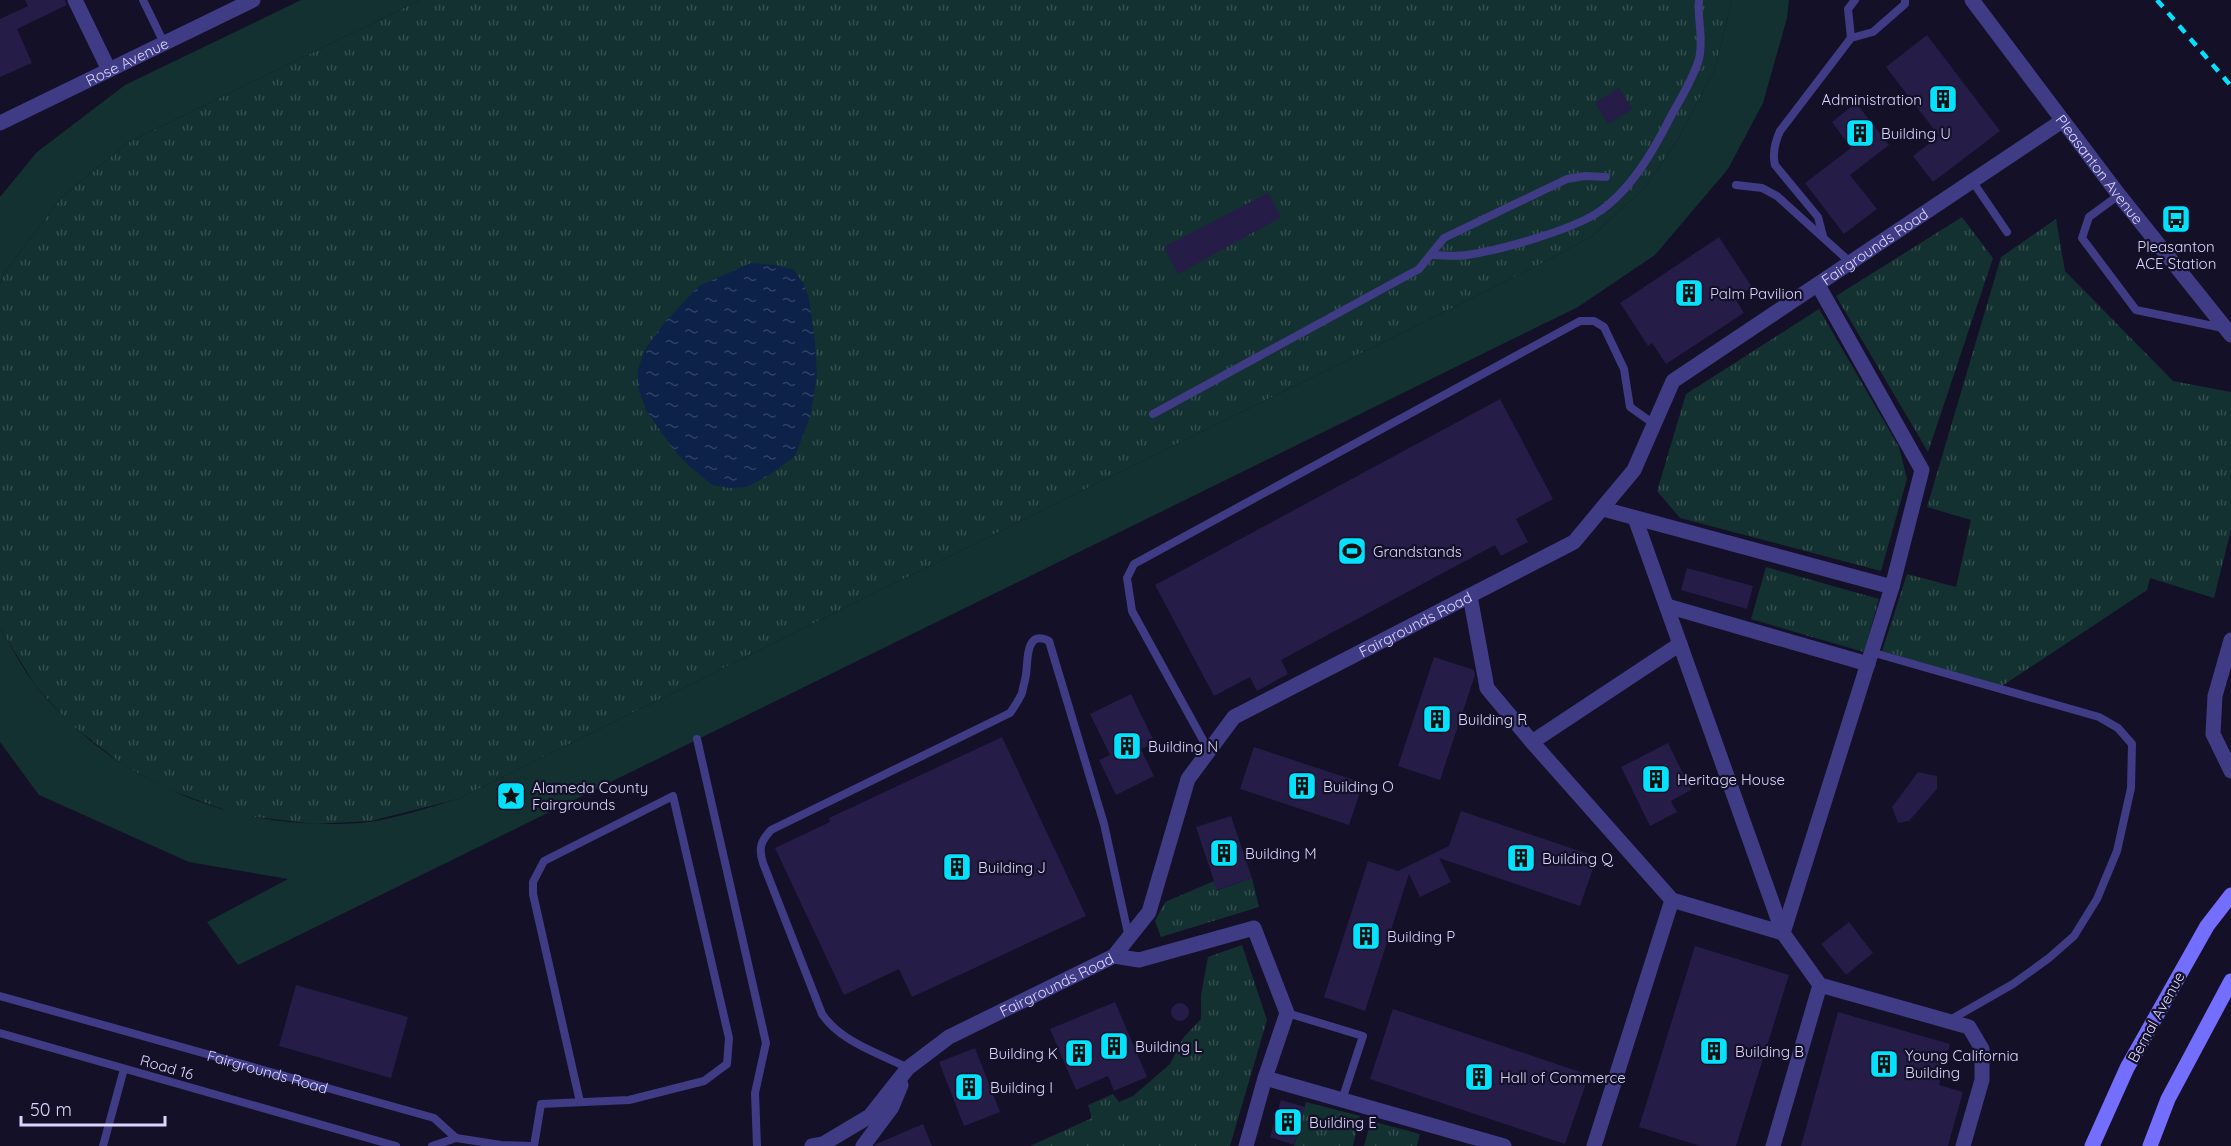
<svg xmlns="http://www.w3.org/2000/svg" width="2231" height="1146" font-family="Quicksand,sans-serif">
  <style>
    .grass { fill: url(#grass-tufts) }
    .green { fill: #133130 }
    .water { fill: url(#water-ripples) }
    .building { fill: #251c48 }
    .lines { fill: none; stroke-linecap: round; stroke-linejoin: round }
    .lane { stroke: #3f3b85; stroke-width: 8 }
    .street { stroke: #3f3b85; stroke-width: 15 }
    .secondary { stroke: #736efd; stroke-width: 15 }
    .rail { stroke: #04e1fc; stroke-width: 4.5; stroke-dasharray: 9 8; stroke-linecap: butt }
    .labels { text-anchor: middle; dominant-baseline: central; stroke-width: 4.5; stroke-linejoin: round; paint-order: stroke }
    .street-label { font-size: 15px; fill: #dbd6ff; stroke: #141027 }
    .poi-label { font-size: 15px; fill: #dbd6ff; stroke: #141027; text-anchor: start }
  </style>
  <defs>
    <pattern id="grass-tufts" width="24" height="20" patternUnits="userSpaceOnUse" patternTransform="scale(1.5)"><rect width="24" height="20" fill="#133130"/><path d="M3 7l-1-3M5 7V3M7 7l1-3M15 17l-1-3M17 17v-4M19 17l1-3" fill="none" stroke="#354e4f"/></pattern>
    <pattern id="water-ripples" width="26" height="14" patternUnits="userSpaceOnUse" patternTransform="scale(1.5)"><rect width="26" height="14" fill="#0d2249"/><path d="M2 4q2-2 4 0t4 0M15 11q2-2 4 0t4 0" fill="none" stroke="#304164"/></pattern>
  </defs>
  <rect width="100%" height="100%" fill="#141027"/>
  <path class="grass" d="M420,0H1732L1715,69L1678,139L1645,187L1592,236L1533,268L458,799L371,821L314,824L239,815L164,788L122,764L69,723L35,685L0,628V284L5,272L61,198L127,143Z
    M1962,217L1993,258L1928,452L1836,296Z
    M2056,219L2065,271L2173,381L2231,392V530L2214,598L2150,578L2147,590L2002,686L1882,651L1907,574L1956,587L1971,520L1927,507L2001,257Z
    M1819,309L1899,447L1907,479L1881,571L1680,518L1657,491L1686,394Z
    M1766,567L1879,599L1864,652L1751,619Z
    M1252,878L1259,907L1161,937L1155,921L1165,902L1214,881L1218,890Z
    M1242,945L1267,1020L1230,1146H1030L1092,1118L1088,1105L1113,1094L1119,1102L1133,1096L1170,1064L1183,1038L1201,1019V995L1208,957Z
    M1306,1102L1360,1116L1353,1146H1294Z
    M1371,1121L1420,1134L1417,1146H1364Z"/>
  <path class="green" d="M301,0H420L127,143L61,198L5,272L0,284V197L37,152L125,85Z
    M1732,0H1789L1787,18L1763,103L1728,169L1655,255L1578,307L238,965L207,922L288,879L189,862L39,795L0,742V628C12,647 22,668 36,686C116,786 243,835 369,822C399,818 429,807 458,799L1533,268L1592,236L1645,187L1678,139L1715,69Z"/>
  <path class="water" d="M751,263L775,265L794,270L803,283L809,298L815,342L817,375L811,414L795,456L768,476L747,487L730,488L712,485L689,466L673,449L646,410L638,387V369L646,348L664,323L699,286Z"/>
  <path class="building" d="M25,0H65L67,5L17,29L32,63L0,77V19L28,6Z
    M1927,35L2000,131L1933,182L1913,156L1939,136L1886,67Z
    M1619,88L1632,109L1608,124L1595,103Z
    M1856,103L1889,145L1850,175L1877,209L1844,234L1805,183L1851,148L1832,122Z
    M1268,193L1281,217L1178,274L1164,247Z
    M1719,237L1752,287L1735,298L1744,313L1666,364L1652,343L1648,346L1620,303Z
    M1500,399L1553,499L1516,519L1528,542L1501,556L1495,545L1281,660L1288,674L1257,691L1250,677L1214,696L1155,585Z
    M1687,568L1753,586L1747,609L1681,590Z
    M1434,657L1474,670L1475,675L1440,780L1398,766Z
    M1131,694L1155,743L1141,749L1154,776L1116,795L1099,760L1110,755L1090,714Z
    M1002,737L1086,916L912,997L899,969L844,995L775,848L830,822L829,818Z
    M1668,743L1691,790L1671,801L1677,812L1650,826L1621,767Z
    M1254,747L1363,783L1349,825L1240,789Z
    M1918,772L1937,776V789L1909,821L1898,823L1892,807Z
    M1461,811L1597,857L1580,906L1439,858L1451,882L1420,897L1409,874L1365,1011L1324,997L1368,861L1398,871L1449,846Z
    M1231,816L1252,878L1217,890L1196,827Z
    M1849,922L1873,953L1846,975L1821,944Z
    M1695,946L1789,975L1736,1146H1700L1639,1127Z
    M296,985L408,1017L391,1078L279,1046Z
    M1115,1002L1147,1077L1114,1091L1108,1076L1076,1090L1050,1029Z
    M1171 1012a9 9 0 1 1 18 0a9 9 0 1 1-18 0Z
    M1393,1009L1589,1075L1565,1144L1370,1079Z
    M1838,1012L1950,1044L1939,1085L1963,1092L1948,1146H1801Z
    M975,1048L1000,1112L964,1126L939,1062Z
    M1281,1100L1305,1107L1294,1145L1270,1137Z
    M923,1124L932,1146H875L876,1144Z"/>
  <g class="lines">
    <g class="lane">
      <path d="M143,0L164,43"/>
      <path d="M1851,38L1848,9L1855,0"/>
      <path d="M1973,182L2007,232"/>
      <path d="M1736,185L1762,188L1777,196L1850,262"/>
      <path d="M2119,195L2089,217L2082,238L2136,310L2223,328"/>
      <path d="M1823,236L1818,217L1775,165C1772,153 1775,142 1780,131L1851,38L1873,32L1905,4V0"/>
      <path d="M1431,255C1443,255 1455,257 1467,255C1500,250 1569,231 1597,213C1630,192 1654,150 1671,116C1681,98 1693,79 1699,59C1704,38 1697,19 1699,0"/>
      <path d="M1153,414L1419,269L1444,238L1567,179L1585,176L1606,177"/>
      <path d="M1871,652L2099,717L2118,728L2132,744L2131,788L2117,851L2097,899L2074,936L2049,958L2013,984L1950,1020"/>
      <path d="M697,739L766,1043L755,1093L757,1146"/>
      <path d="M1209,751L1132,611L1127,578L1134,564L1580,321H1594L1604,327L1624,369L1630,407L1654,424"/>
      <path id="s1" d="M0,996L434,1118L456,1138L501,1145L531,1146"/>
      <path d="M1287,1013L1363,1036L1342,1100"/>
      <path d="M0,1033L396,1146"/>
      <path d="M908,1068C878,1053 841,1042 822,1014L763,863C758,848 761,841 771,830L1010,713C1014,707 1019,700 1022,693C1023,687 1025,681 1026,675C1028,661 1025,629 1049,641L1104,824L1129,938"/>
      <path d="M103,1146L124,1069"/>
      <path d="M432,1146L456,1138"/>
      <path d="M534,1146L541,1104L629,1100L704,1081L727,1064L729,1038L673,796L544,861L533,882V894L580,1102"/>
    </g>
    <g class="street">
      <path d="M75,0L109,70"/>
      <path id="s2" d="M1972,0L2119,195L2231,335"/>
      <path id="s3" d="M0,123L253,0"/>
      <path d="M1818,285L1922,470L1892,587L1783,933L1820,985L1969,1027L1982,1049V1080L1963,1146"/>
      <path d="M1603,509L1892,587"/>
      <path d="M1635,518L1783,933"/>
      <path d="M1470,596L1487,688L1532,742L1672,900L1783,933"/>
      <path d="M1667,606L1868,664"/>
      <path d="M2231,640L2215,696L2213,734L2231,771"/>
      <path d="M1532,742L1680,644"/>
      <path d="M1114,956L1139,960L1254,928L1287,1013L1265,1078L1246,1146"/>
      <path d="M1265,1078L1504,1146"/>
      <path id="s4" d="M812,1146L823,1144L870,1116L908,1068L949,1037L1114,956L1149,912L1188,779L1234,717L1574,542L1634,470L1673,381L2062,121"/>
      <path d="M863,1146L892,1107L901,1085"/>
      <path d="M1594,1146L1672,900"/>
      <path d="M1773,1146L1820,985"/>
    </g>
    <path class="secondary" d="M2092,1146L2127,1068L2207,926L2231,895
      M2150,1146L2168,1099L2231,981"/>
    <path class="rail" d="M2157,0L2231,86"/>
  </g>
  <defs>
    <g id="building-square" transform="scale(1.5)"><rect x="-9" y="-9" width="18" height="18" rx="4" fill="#04e1fc" stroke="#141027"/><path d="M-4-6H4V6H1V3H-1V6H-4ZM-2.5-4.3h1.7v1.8h-1.7ZM.8-4.3h1.7v1.8H.8ZM-2.5-1h1.7V.8h-1.7ZM.8-1h1.7V.8H.8Z" fill="#111"/></g>
    <g id="bus-square" transform="scale(1.5)"><rect x="-9" y="-9" width="18" height="18" rx="4" fill="#04e1fc" stroke="#141027"/><path d="M-5-6H5V4H4V6H2V4H-2V6H-4V4H-5ZM-3.5-4V0h7V-4ZM-3.5 1.2v1.5H-2V1.2ZM2 1.2v1.5H3.5V1.2Z" fill="#111"/></g>
    <g id="stadium-square" transform="scale(1.5)"><rect x="-9" y="-9" width="18" height="18" rx="4" fill="#04e1fc" stroke="#141027"/><path d="M0-5a6.5 5 0 1 0 0 10a6.5 5 0 1 0 0-10ZM-3.5-1.8h7v3.6h-7Z" fill="#111"/></g>
    <g id="sight-square" transform="scale(1.5)"><rect x="-9" y="-9" width="18" height="18" rx="4" fill="#04e1fc" stroke="#141027"/><path d="M0-6L1.8-2.2L6-1.7L2.9 1.2L3.7 5.4L0 3.3L-3.7 5.4L-2.9 1.2L-6-1.7L-1.8-2.2Z" fill="#111"/></g>
  </defs>
  <g fill-rule="evenodd">
    <use href="#building-square" x="1943" y="99"/>
    <use href="#building-square" x="1860" y="133"/>
    <use href="#bus-square" x="2176" y="219"/>
    <use href="#building-square" x="1689" y="293"/>
    <use href="#stadium-square" x="1352" y="551"/>
    <use href="#building-square" x="1437" y="719"/>
    <use href="#building-square" x="1127" y="746"/>
    <use href="#building-square" x="1656" y="779"/>
    <use href="#building-square" x="1302" y="786"/>
    <use href="#sight-square" x="511" y="796"/>
    <use href="#building-square" x="1224" y="853"/>
    <use href="#building-square" x="1521" y="858"/>
    <use href="#building-square" x="957" y="867"/>
    <use href="#building-square" x="1366" y="936"/>
    <use href="#building-square" x="1114" y="1046"/>
    <use href="#building-square" x="1714" y="1051"/>
    <use href="#building-square" x="1079" y="1053"/>
    <use href="#building-square" x="1884" y="1064"/>
    <use href="#building-square" x="1479" y="1077"/>
    <use href="#building-square" x="969" y="1087"/>
    <use href="#building-square" x="1288" y="1122"/>
  </g>
  <g class="labels">
    <g class="street-label">
      <text stroke="none"><textPath href="#s3" startOffset="141">Rose Avenue</textPath></text>
      <text stroke="none"><textPath href="#s2" startOffset="212">Pleasanton Avenue</textPath></text>
      <text stroke="none"><textPath href="#s4" startOffset="1450">Fairgrounds Road</textPath></text>
      <text stroke="none"><textPath href="#s4" startOffset="838">Fairgrounds Road</textPath></text>
      <text stroke="none"><textPath href="#s4" startOffset="298">Fairgrounds Road</textPath></text>
      <text transform="translate(2156 1017) rotate(-61)">Bernal Avenue</text>
      <text transform="translate(167 1067) rotate(16)">Road 16</text>
      <text stroke="none"><textPath href="#s1" startOffset="278">Fairgrounds Road</textPath></text>
    </g>
    <g class="poi-label">
      <text x="1922" y="99" text-anchor="end">Administration</text>
      <text x="1881" y="133">Building U</text>
      <text x="2176" y="246" text-anchor="middle">Pleasanton<tspan x="2176" dy="17">ACE Station</tspan></text>
      <text x="1710" y="293">Palm Pavilion</text>
      <text x="1373" y="551">Grandstands</text>
      <text x="1458" y="719">Building R</text>
      <text x="1148" y="746">Building N</text>
      <text x="1677" y="779">Heritage House</text>
      <text x="1323" y="786">Building O</text>
      <text x="532" y="787">Alameda County<tspan x="532" dy="17">Fairgrounds</tspan></text>
      <text x="1245" y="853">Building M</text>
      <text x="1542" y="858">Building Q</text>
      <text x="978" y="867">Building J</text>
      <text x="1387" y="936">Building P</text>
      <text x="1135" y="1046">Building L</text>
      <text x="1735" y="1051">Building B</text>
      <text x="1058" y="1053" text-anchor="end">Building K</text>
      <text x="1905" y="1055">Young California<tspan x="1905" dy="17">Building</tspan></text>
      <text x="1500" y="1077">Hall of Commerce</text>
      <text x="990" y="1087">Building I</text>
      <text x="1309" y="1122">Building E</text>
    </g>
  </g>
  <path d="M21 1116v9h144v-9" fill="none" stroke="#dbd6ff" stroke-width="3"/>
  <text x="30" y="1116" font-size="18" fill="#dbd6ff" stroke="#141027" stroke-width="4.5" paint-order="stroke">50 m</text>
</svg>
